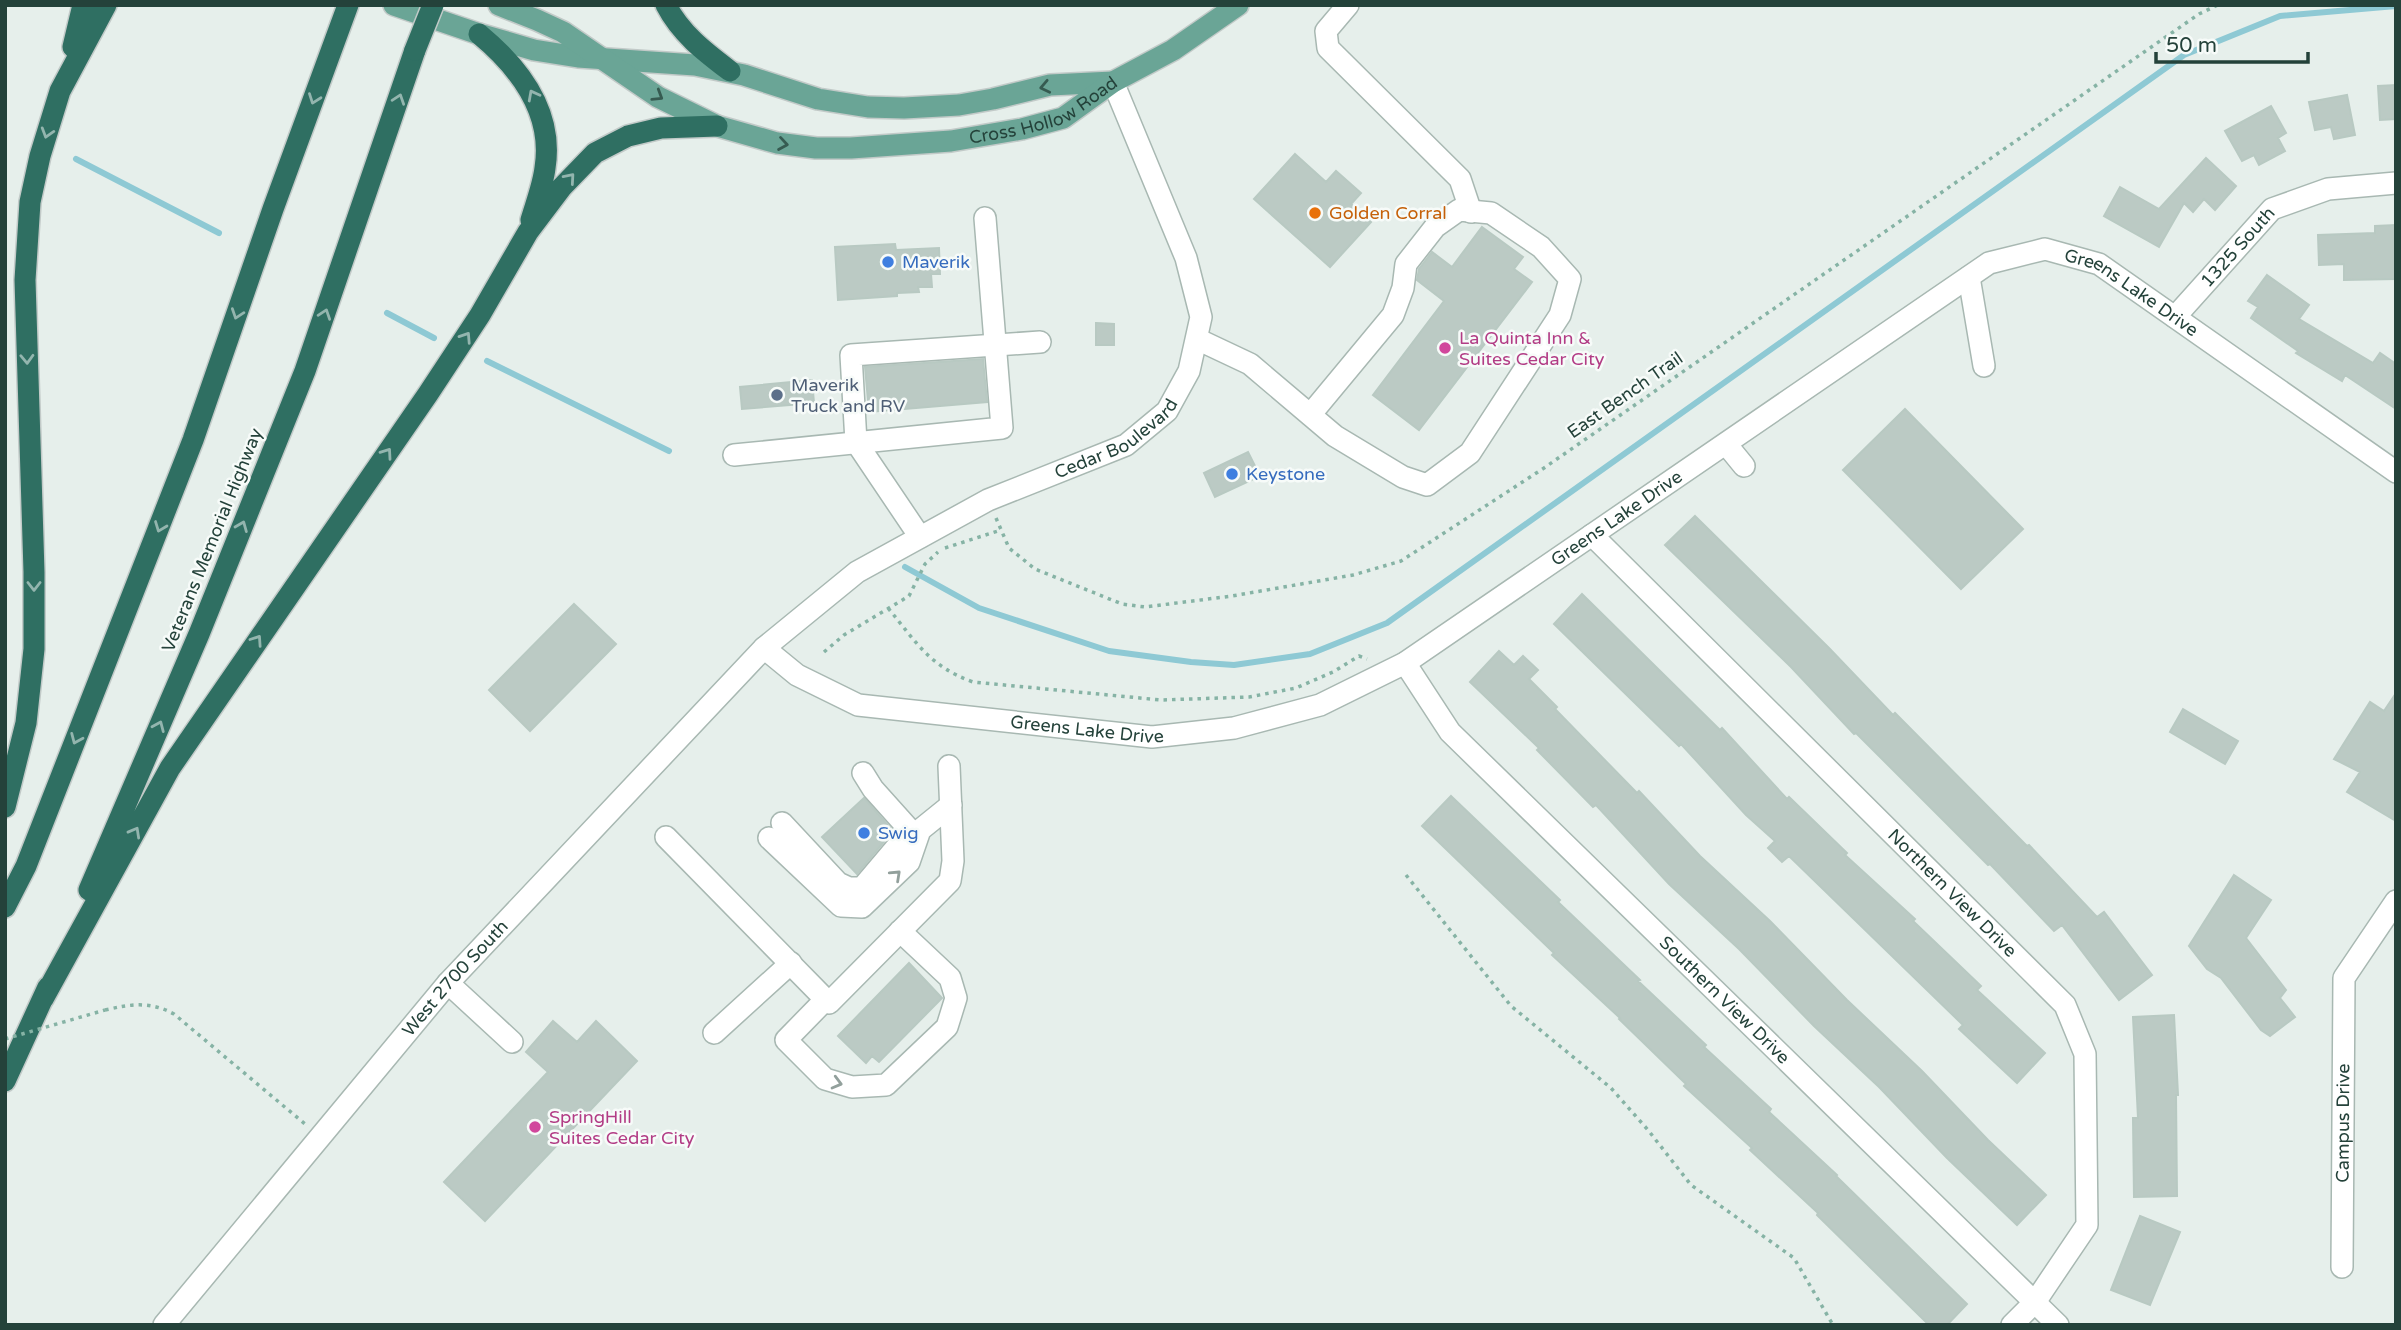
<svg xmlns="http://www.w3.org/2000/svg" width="2401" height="1330" font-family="'Varela Round',sans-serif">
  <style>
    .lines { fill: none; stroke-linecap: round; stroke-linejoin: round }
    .stream { stroke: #8ec9d4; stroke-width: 6 }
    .building { fill: #bbcac4; stroke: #b8c9c2; stroke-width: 2 }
    .minor-casing { stroke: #a8b8b2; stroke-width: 24 }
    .major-casing { stroke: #c2cac8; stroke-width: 24 }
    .highway-casing { stroke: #c2cac8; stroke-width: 24 }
    .path { stroke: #86b3a5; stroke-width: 3.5; stroke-dasharray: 3.5 5; stroke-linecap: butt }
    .minor { stroke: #fff; stroke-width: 21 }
    .major { stroke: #6aa596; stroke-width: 21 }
    .highway { stroke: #2f6f62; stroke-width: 21 }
    .highway-bridge-casing { stroke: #c2cac8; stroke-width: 24; stroke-linecap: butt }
    .path-bridge { stroke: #86b3a5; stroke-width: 3.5; stroke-dasharray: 3.5 5; stroke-linecap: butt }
    .highway-bridge { stroke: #2f6f62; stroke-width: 21 }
    .oneway { stroke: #365b51 }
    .oneway2 { stroke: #93b5ae }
    .oneway3 { stroke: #92a09c }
    .food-dot { fill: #e8710a; stroke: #f7fbf9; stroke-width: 2.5 }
    .shop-dot { fill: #3f7fe0; stroke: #f7fbf9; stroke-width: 2.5 }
    .hotel-dot { fill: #d1479c; stroke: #f7fbf9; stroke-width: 2.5 }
    .service-dot { fill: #5c6f8a; stroke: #f7fbf9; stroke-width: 2.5 }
    .labels { text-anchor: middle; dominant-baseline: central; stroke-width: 5; stroke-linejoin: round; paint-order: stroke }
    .street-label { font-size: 18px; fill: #24423a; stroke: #f7fbf9 }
    .food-label { font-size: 18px; fill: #c56008; stroke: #f7fbf9; text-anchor: start }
    .shop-label { font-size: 18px; fill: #366cbe; stroke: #f7fbf9; text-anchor: start }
    .hotel-label { font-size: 18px; fill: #b23c85; stroke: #f7fbf9; text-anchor: start }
    .service-label { font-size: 18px; fill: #4e5e75; stroke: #f7fbf9; text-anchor: start }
  </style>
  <rect width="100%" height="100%" fill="#e6efeb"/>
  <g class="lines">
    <path class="stream" d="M76,159L219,233
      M387,313L434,338
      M487,361L669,451
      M905,567L979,608L1109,651L1191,662L1234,665L1310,654L1387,623L2184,55L2280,16L2396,6"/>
  </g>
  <path class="building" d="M2396,85V119L2380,120L2378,86Z
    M2347,95L2355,135L2334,139L2331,127L2315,130L2309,102Z
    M2271,106L2286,133L2278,138L2285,151L2259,165L2254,155L2242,161L2225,131Z
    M1295,154L1326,182L1336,171L1361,193L1351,204L1371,222L1330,267L1254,199Z
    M2206,158L2236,186L2215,210L2204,199L2193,212L2184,203L2159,247L2104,216L2120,187L2159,209Z
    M2396,225V279L2344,280V264L2319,265L2318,235L2375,233V226Z
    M1482,227L1523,257L1514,269L1532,282L1419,430L1373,395L1444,301L1417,280L1419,269L1432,252L1452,267Z
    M895,244L896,250L939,248L940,274H931L932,287H918L919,292L897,293V296L838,300L835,247Z
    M2267,275L2309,305L2299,319L2373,363L2380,353L2396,364V409L2345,375L2342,381L2296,353L2298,351L2251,318L2258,307L2248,301Z
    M1096,323L1114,324V345H1096Z
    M983,359L987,402L869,412L865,367Z
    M812,380L814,403L742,409L740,387Z
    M1905,409L2023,529L1961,589L1843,470Z
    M1248,452L1260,476L1215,497L1204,473Z
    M1695,516L1829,648L1893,715L1895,713L2027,846L2029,845L2097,917L2104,912L2152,975L2119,1000L2062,925L2054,931L1990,864L1988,865L1856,733L1854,734L1791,667L1665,545Z
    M1582,594L1720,730L1722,728L1787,799L1789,797L1847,853L1845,855L1915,919L1913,921L1981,986L1977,990L2045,1053L2017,1083L1959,1029L1963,1025L1789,856L1782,862L1768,848L1775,841L1746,815L1681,744L1679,746L1554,624Z
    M574,604L616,644L530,731L489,690Z
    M1499,651L1514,665L1523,656L1538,670L1529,679L1557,707L1555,709L1637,793L1639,791L1700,856L1770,921L1847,1000L1922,1071L1988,1140L2046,1195L2017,1225L1947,1158L1879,1087L1814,1026L1739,949L1669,884L1596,805L1593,807L1537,750L1539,748L1470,682Z
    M2396,693V821L2347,792L2360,772L2334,759L2370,702L2384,711Z
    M2183,709L2238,741L2225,764L2170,732Z
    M1451,796L1560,900L1558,902L1640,980L1638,981L1706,1045L1704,1047L1771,1109L1769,1112L1837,1175L1836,1176L1967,1304L1947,1325H1929L1817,1215L1818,1213L1750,1150L1752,1148L1684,1086L1686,1084L1619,1019L1620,1018L1552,955L1554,953L1422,826Z
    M864,798L893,831L857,874L822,837Z
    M2234,875L2271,900L2246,938L2286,990L2280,998L2295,1017L2270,1036L2261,1030L2221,978L2207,969L2189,946Z
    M909,963L942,998L879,1062L872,1056L866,1063L838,1036Z
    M2174,1015L2178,1095H2176L2177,1196L2134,1197L2133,1118H2138L2133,1017Z
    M553,1021L577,1042L596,1021L637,1061L485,1221L444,1182L548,1072L526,1052Z
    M2140,1216L2180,1232L2150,1305L2111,1290Z"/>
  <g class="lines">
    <g class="minor-casing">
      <g id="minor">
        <path d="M1348,5L1326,31L1328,48L1460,179L1471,212"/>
        <path d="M1969,277L1984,366"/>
        <path id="s1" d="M2175,317L2272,209L2328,189L2396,183"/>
        <path d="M1197,339L1250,364L1335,436L1403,477L1427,485L1470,453L1560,315L1570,279L1541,247L1491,213L1459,210L1435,227L1406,264L1403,288L1393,315L1310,415"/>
        <path d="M1726,444L1744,466"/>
        <path d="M734,455L1002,428L985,218"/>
        <path id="s2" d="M1592,535L2065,1005L2085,1054L2087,1225L2035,1302L2012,1325"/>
        <path d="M920,537L856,442L851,355L1040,342"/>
        <path id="s3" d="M764,648L797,675L858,705L1152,737L1234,728L1320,705L1405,663L1989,263L2045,249L2099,264L2396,472"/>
        <path id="s4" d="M1405,663L1450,732L2058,1325"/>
        <path d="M782,823L838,883L849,888H862L906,836L908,828L873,789L863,773"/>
        <path d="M666,837L829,1003L950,881L953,861L949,766"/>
        <path d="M769,838L841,906L862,907L909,862L920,830L951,805"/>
        <path d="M448,983L512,1042"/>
        <path d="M826,999L786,1040L825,1079L852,1087L886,1085L947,1027L956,998L950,978L900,931"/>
        <path d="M714,1033L791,963"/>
        <path id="s5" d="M2342,1267L2344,978L2396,901"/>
        <path id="s6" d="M164,1325L448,983L764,648L857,572L988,500L1126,445L1167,411L1189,371L1201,317L1186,258L1113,82"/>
      </g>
    </g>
    <g class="major-casing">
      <g id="major">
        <path d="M394,5L479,34L534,50L578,57L695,65L744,75L818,99L868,107L904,108L959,105L993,99L1050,85L1113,82"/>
        <path id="s7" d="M499,5L537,20L563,32L658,97L717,126L777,143L816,148H851L951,141L1022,129L1063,118L1113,82L1173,50L1238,5"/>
      </g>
    </g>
    <g class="highway-casing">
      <path id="highway" d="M666,5C681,34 705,52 730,71
        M479,34C520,68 554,112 545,168C543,185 536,203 531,220
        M73,47L83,5
        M5,807L26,723L34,649V572L25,280L30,202L40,156L60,91L106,5
        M89,890L199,634L305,371L415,50
        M5,907L26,866L193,440L273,209L348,5
        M43,999L170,768L428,394L480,315L528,232L562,187L595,153L628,136L661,128L717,126
        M5,1081L48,987"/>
    </g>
    <path class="path" d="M996,518L1009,548L1035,569L1122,604L1145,607L1232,596L1353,575L1401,561L1544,468L2199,14L2218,5
      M945,548L1001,530
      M888,608C917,643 929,666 973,682L1161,700L1249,697L1296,688L1333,672L1359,656L1367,659
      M824,652L844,635L909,596L925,564L938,552
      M1406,875L1511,1006L1611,1088L1648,1130L1691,1185L1794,1258L1833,1325
      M105,1010C131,1004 150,1001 174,1014L305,1124"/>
    <use href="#minor" class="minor"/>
    <use href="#major" class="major"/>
    <use href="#highway" class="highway"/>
    <g class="highway-bridge-casing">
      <path id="highway-bridge" d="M415,50L433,5"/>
    </g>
    <path class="path-bridge" d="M5,1039L105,1010"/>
    <use href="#highway-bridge" class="highway-bridge"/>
  </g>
  <defs><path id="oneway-chevron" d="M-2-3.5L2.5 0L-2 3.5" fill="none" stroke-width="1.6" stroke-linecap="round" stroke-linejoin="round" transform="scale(1.75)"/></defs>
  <g class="oneway">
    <use href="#oneway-chevron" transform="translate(1045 87) rotate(168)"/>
    <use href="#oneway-chevron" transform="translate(658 96) rotate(32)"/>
    <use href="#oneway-chevron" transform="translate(783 144) rotate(9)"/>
  </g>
  <g class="oneway2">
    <use href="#oneway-chevron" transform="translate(533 95) rotate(-118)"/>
    <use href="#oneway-chevron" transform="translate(314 99) rotate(110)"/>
    <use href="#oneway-chevron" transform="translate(399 99) rotate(-71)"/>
    <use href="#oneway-chevron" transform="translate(47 133) rotate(107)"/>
    <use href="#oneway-chevron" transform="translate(570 178) rotate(-49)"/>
    <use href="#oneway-chevron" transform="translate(237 314) rotate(109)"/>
    <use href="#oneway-chevron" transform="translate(325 314) rotate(-71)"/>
    <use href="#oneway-chevron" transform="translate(466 337) rotate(-57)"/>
    <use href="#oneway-chevron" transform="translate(27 359) rotate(88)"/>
    <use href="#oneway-chevron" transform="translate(387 453) rotate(-55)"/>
    <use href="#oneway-chevron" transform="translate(242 526) rotate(-68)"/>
    <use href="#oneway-chevron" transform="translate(160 527) rotate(111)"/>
    <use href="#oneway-chevron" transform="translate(34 586) rotate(90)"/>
    <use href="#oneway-chevron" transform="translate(257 640) rotate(-56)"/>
    <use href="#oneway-chevron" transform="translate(159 726) rotate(-67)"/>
    <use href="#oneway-chevron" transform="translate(76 739) rotate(113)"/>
    <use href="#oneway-chevron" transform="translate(135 832) rotate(-61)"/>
  </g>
  <g class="oneway3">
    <use href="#oneway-chevron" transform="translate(896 875) rotate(-43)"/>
    <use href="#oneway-chevron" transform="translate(837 1083) rotate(15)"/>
  </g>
  <circle class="food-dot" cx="1315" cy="213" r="7"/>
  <g class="shop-dot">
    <circle cx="888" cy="262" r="7"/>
    <circle cx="1232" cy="474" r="7"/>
    <circle cx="864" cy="833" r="7"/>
  </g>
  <g class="hotel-dot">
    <circle cx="1445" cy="348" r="7"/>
    <circle cx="535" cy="1127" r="7"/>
  </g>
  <circle class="service-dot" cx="777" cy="395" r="7"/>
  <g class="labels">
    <g class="street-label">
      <text stroke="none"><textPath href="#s7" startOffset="586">Cross Hollow Road</textPath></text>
      <text stroke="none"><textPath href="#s1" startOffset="94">1325 South</textPath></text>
      <text stroke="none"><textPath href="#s3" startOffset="1536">Greens Lake Drive</textPath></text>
      <text transform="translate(1625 395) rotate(-35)">East Bench Trail</text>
      <text stroke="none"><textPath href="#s6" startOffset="1318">Cedar Boulevard</textPath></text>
      <text stroke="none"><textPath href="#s3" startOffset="929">Greens Lake Drive</textPath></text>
      <text transform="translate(212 540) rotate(-68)">Veterans Memorial Highway</text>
      <text stroke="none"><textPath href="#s3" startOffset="341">Greens Lake Drive</textPath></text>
      <text stroke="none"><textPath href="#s2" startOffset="508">Northern View Drive</textPath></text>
      <text stroke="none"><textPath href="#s6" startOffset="453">West 2700 South</textPath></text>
      <text stroke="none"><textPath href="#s4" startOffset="466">Southern View Drive</textPath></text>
      <text stroke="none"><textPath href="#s5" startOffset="144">Campus Drive</textPath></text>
    </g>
    <g class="food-label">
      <text x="1329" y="213">Golden Corral</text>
    </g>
    <g class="shop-label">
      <text x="902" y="262">Maverik</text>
      <text x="1246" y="474">Keystone</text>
      <text x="878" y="833">Swig</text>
    </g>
    <g class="hotel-label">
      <text x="1459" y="338">La Quinta Inn &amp;<tspan x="1459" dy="21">Suites Cedar City</tspan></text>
      <text x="549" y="1117">SpringHill<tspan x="549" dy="21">Suites Cedar City</tspan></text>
    </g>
    <g class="service-label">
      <text x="791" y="385">Maverik<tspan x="791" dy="21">Truck and RV</tspan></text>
    </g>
  </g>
  <rect width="2401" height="1330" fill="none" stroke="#24423a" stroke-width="14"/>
  <path d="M2156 52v10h152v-10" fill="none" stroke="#24423a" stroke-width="3.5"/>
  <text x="2166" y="52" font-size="21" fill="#24423a" stroke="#f7fbf9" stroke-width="5" paint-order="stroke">50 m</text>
</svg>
